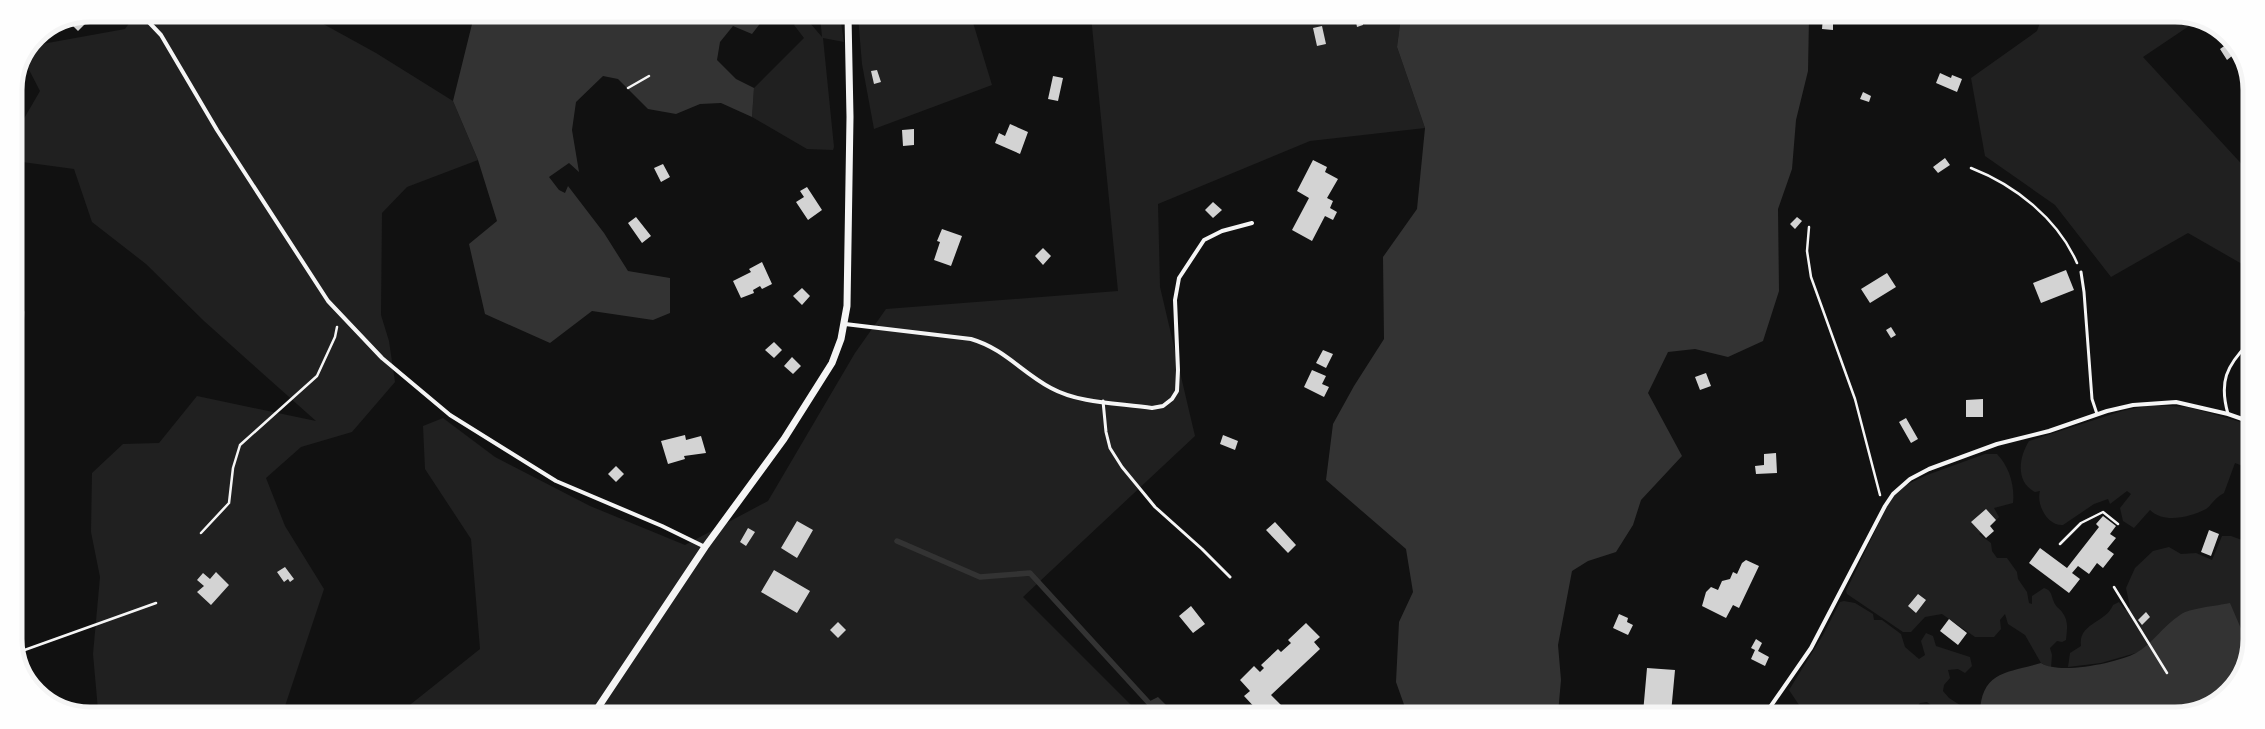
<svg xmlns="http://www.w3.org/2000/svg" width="2265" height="729" font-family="Montserrat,sans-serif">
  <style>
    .green { fill: #202020 }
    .water { fill: #333 }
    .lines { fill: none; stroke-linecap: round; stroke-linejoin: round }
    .stream { stroke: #333; stroke-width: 5.5 }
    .building { fill: #d3d3d3 }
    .path { stroke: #f5f5f5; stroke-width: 2.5 }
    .service { stroke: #f5f5f5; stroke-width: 3 }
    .minor { stroke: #f5f5f5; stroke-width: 4 }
    .tertiary { stroke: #f5f5f5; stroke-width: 7 }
    .rim { fill: none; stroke: #f5f5f5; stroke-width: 5 }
  </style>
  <rect width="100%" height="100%" fill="#111"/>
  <path class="green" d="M135,15H307L376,53L453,101L478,160L407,187L382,213L381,315L389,341L395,382L352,432L301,447L266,478L285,526L324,589L283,712L99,711L98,710L93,654L100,577L91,532L92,473L123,444L159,443L197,396L316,421L204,321L146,264L92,222L74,169L15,161V134L40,91L23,58L31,46L125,29Z
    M802,16H804L822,37L820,16H840L844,42L823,38L834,147L833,150L807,149L752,117L754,88L804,38L794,25Z
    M858,16H971L992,85L874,129L862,64Z
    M1091,16L1401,17L1397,47L1425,128L1310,141L1158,204L1160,287L1195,436L1023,597L1139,713L401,712L480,649L471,539L425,469L423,426L443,418L495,457L590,506L685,545L768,501L855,353L886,309L1118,291Z
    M2042,17L2194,18L2198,20L2143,57L2249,172V268L2188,233L2111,277L2055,205L1985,156L1971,78L2037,31Z
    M2151,405L2188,407L2248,424V468L2235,463L2224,493C2213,499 2212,505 2206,509C2190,517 2164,524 2150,510L2134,528L2123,521L2120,508L2131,494L2127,491L2110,504L2108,499L2094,504L2063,525C2047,526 2036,504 2040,491L2035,492C2015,482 2019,457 2029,441L2122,411Z
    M1985,454H1997C2009,466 2015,486 2013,503L1994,508L1999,517L1994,523L1979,534L1991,543L1992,551L1997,558H2007L2017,572L2018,579L2027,592L2029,603L2032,604V596L2044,588C2052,590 2051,596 2054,602C2055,606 2060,609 2062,612C2069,621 2067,629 2066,640L2062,642L2057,641L2050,648L2052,655L2051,668L2041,663L2025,635L2008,624L2005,614L2000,620L2001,629L1994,637H1975L1942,614L1925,617L1911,632H1903L1847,594L1846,591L1892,496L1906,485L1927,475Z
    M2222,536H2231L2242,540L2248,538L2247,655L2242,631L2136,653L2101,663L2068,667L2070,653L2081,646C2078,623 2106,623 2113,605L2119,602L2125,610L2130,607L2126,588L2135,568L2153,551L2169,547L2181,554L2196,553L2212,560Z
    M1844,601L1855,603L1873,614L1874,620H1882L1901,634L1905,647L1919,659L1925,655L1921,641L1926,633L1933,636L1936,646L1970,657L1972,666L1965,673L1958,669L1948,670L1950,678L1944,685L1943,691L1949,698L1974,714H1930L1932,706L1927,702L1920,703L1911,714H1805L1789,690L1823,635L1840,602Z"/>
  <path class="water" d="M472,15L766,16L752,34L733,26L720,42L717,60L736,79L754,88L752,117L721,103L700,104L676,114L648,109L618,79L603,76L576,102L572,130L579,172L569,163L549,177L559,190L565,193L568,186L604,233L628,271L670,278V313L653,320L592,311L550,343L485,314L469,244L497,221L478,160L453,101L473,20Z
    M1401,17H1809L1808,71L1796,120L1792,169L1778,209L1779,291L1763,341L1728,357L1695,349L1668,352L1648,393L1682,456L1641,500L1633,525L1616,552L1588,561L1572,571L1558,645L1561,680L1558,713H1407L1396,682L1399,622L1413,592L1406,549L1326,480L1333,424L1354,386L1384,339L1383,257L1417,209L1425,128L1397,47Z
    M15,295L25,312L20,353L15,356Z
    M2230,603L2242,631L2247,658L2221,698L2175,714H1980C1981,671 2007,673 2041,663C2059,675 2117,663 2136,653C2152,644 2164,625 2180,615C2189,608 2217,606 2230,603Z
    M1158,697L1174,713H1143L1148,702Z"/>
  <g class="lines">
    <path class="stream" d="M897,541L980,577L1030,573L1148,702"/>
  </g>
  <path class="building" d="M80,17L86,23L78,31L70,23L75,18Z
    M1355,17H1362L1363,25L1357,27Z
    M1823,17H1833V30L1822,29Z
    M1322,26L1326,44L1317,46L1313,28Z
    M2230,42L2234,44L2237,52L2227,60L2220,49Z
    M877,70L881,82L874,84L871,71Z
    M1940,73L1951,78L1952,75L1962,79L1957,92L1936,83Z
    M1053,76L1063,78L1058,101L1048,99Z
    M1863,92L1871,96L1869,102L1860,99Z
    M1010,124L1028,132L1020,154L995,143L999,133L1005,136Z
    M914,129V145L903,146L902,130Z
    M1945,158L1950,165L1938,173L1933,167Z
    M1313,160L1327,167L1325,172L1338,179L1327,198L1333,201L1330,208L1337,212L1333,220L1325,216L1312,241L1292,230L1309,198L1297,191Z
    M663,164L670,177L661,182L654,168Z
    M807,187L822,210L808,220L796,202L804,197L800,191Z
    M1213,202L1222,210L1213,218L1205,210Z
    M636,217L651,236L642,243L628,223Z
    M1797,217L1802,221L1795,229L1790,224Z
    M942,229L962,236L951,266L934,260L940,242L937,241Z
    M1043,248L1051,256L1043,265L1035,256Z
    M762,262L772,284L762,289L760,286L753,290L754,293L741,298L733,281L751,272L749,269Z
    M2066,270L2074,290L2041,303L2033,283Z
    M1887,273L1896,287L1870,303L1861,289Z
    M802,288L810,296L802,305L793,296Z
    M1891,327L1896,335L1891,338L1886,330Z
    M774,342L782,350L774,358L765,350Z
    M1323,350L1333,354L1326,368L1316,363Z
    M792,357L801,366L793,374L784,366Z
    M1312,370L1326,376L1322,384L1329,387L1324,397L1304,387Z
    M1706,373L1711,386L1700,390L1695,377Z
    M1983,399V417H1966V400Z
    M1906,418L1918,439L1911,443L1899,422Z
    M685,435L686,440L701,436L706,453L684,456L685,459L668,464L661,441Z
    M1223,435L1238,441L1235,450L1220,444Z
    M1776,453L1777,473L1756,474L1755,466L1764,465V454Z
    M616,466L624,474L616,482L608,474Z
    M1986,509L1996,520L1990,526L1994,531L1986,538L1971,522Z
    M2103,516L2116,526L2110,534L2116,538L2107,549L2114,554L2103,568L2097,563L2089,574L2078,566L2072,573L2080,579L2069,593L2029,563L2040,548L2067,568L2099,527L2096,524Z
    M797,521L813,530L797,558L781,548Z
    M1275,522L1296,545L1288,553L1266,530Z
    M748,528L755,532L746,546L740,542Z
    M2209,530L2219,534L2211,556L2201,552Z
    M1746,560L1759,566L1739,608L1733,605L1726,618L1702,606L1706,592L1711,587L1718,590L1722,581L1730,579L1733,572L1737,574L1742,563Z
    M285,567L294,579L290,582L288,579L284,582L277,572Z
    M774,570L810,591L797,613L761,592Z
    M216,572L229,585L211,605L197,592L204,586L197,580L203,573L210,579Z
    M1918,594L1926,600L1916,613L1908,606Z
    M1191,606L1205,624L1193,633L1179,616Z
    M2146,612L2150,617L2142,625L2138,620Z
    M1619,614L1628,618L1627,622L1633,625L1628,635L1613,628Z
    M1949,619L1967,633L1958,645L1940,631Z
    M838,622L846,630L838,638L830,630Z
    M1306,623L1320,637L1314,642L1320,649L1271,695L1281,705L1273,713H1260L1244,696L1250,691L1240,680L1254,666L1260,672L1264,668L1261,665L1278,649L1281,652L1291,643L1288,640Z
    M1756,639L1762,643L1758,651L1769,657L1765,666L1751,659L1755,650L1751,648Z
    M1647,668L1675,670L1671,713H1643Z"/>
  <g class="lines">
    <path class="path" d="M628,88L649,76
      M1971,168C2015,185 2058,219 2077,263
      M1809,227L1807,251L1811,277L1855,399L1880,495
      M201,533L229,503L233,468L240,445L317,376L335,337L337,327
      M2060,544L2081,523L2103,512L2118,524
      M2114,587L2167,673
      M19,652L156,603"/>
    <path class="service" d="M2081,272L2084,292L2092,399L2097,414
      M1103,401L1106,432L1110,448L1122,467L1155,507L1202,549L1230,577
      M2228,414C2219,382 2226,366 2249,343"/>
    <path class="minor" d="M142,15L161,35L217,130L328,301L382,358L450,415L556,481L662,526L705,547
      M845,324L971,339C1005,349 1021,372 1051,388C1080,404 1120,403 1152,408L1163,406L1172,399L1177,391L1178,370L1175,300L1179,278L1204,240L1222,231L1252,223
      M1766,713L1811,648L1885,506L1893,494L1910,479L1929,469L1997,444L2049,431L2107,411L2133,405L2176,402L2228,414L2248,421"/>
    <path class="tertiary" d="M595,712L705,547L784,439L832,363L841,339L847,306L850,117L848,16"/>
  </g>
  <path d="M0 0H2265V729H0ZM90 22H2175A68 68 0 0 1 2243 90V639A68 68 0 0 1 2175 707H90A68 68 0 0 1 22 639V90A68 68 0 0 1 90 22Z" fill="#fefefe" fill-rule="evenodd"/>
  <path class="rim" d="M90 22H2175A68 68 0 0 1 2243 90V639A68 68 0 0 1 2175 707H90A68 68 0 0 1 22 639V90A68 68 0 0 1 90 22Z"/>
</svg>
